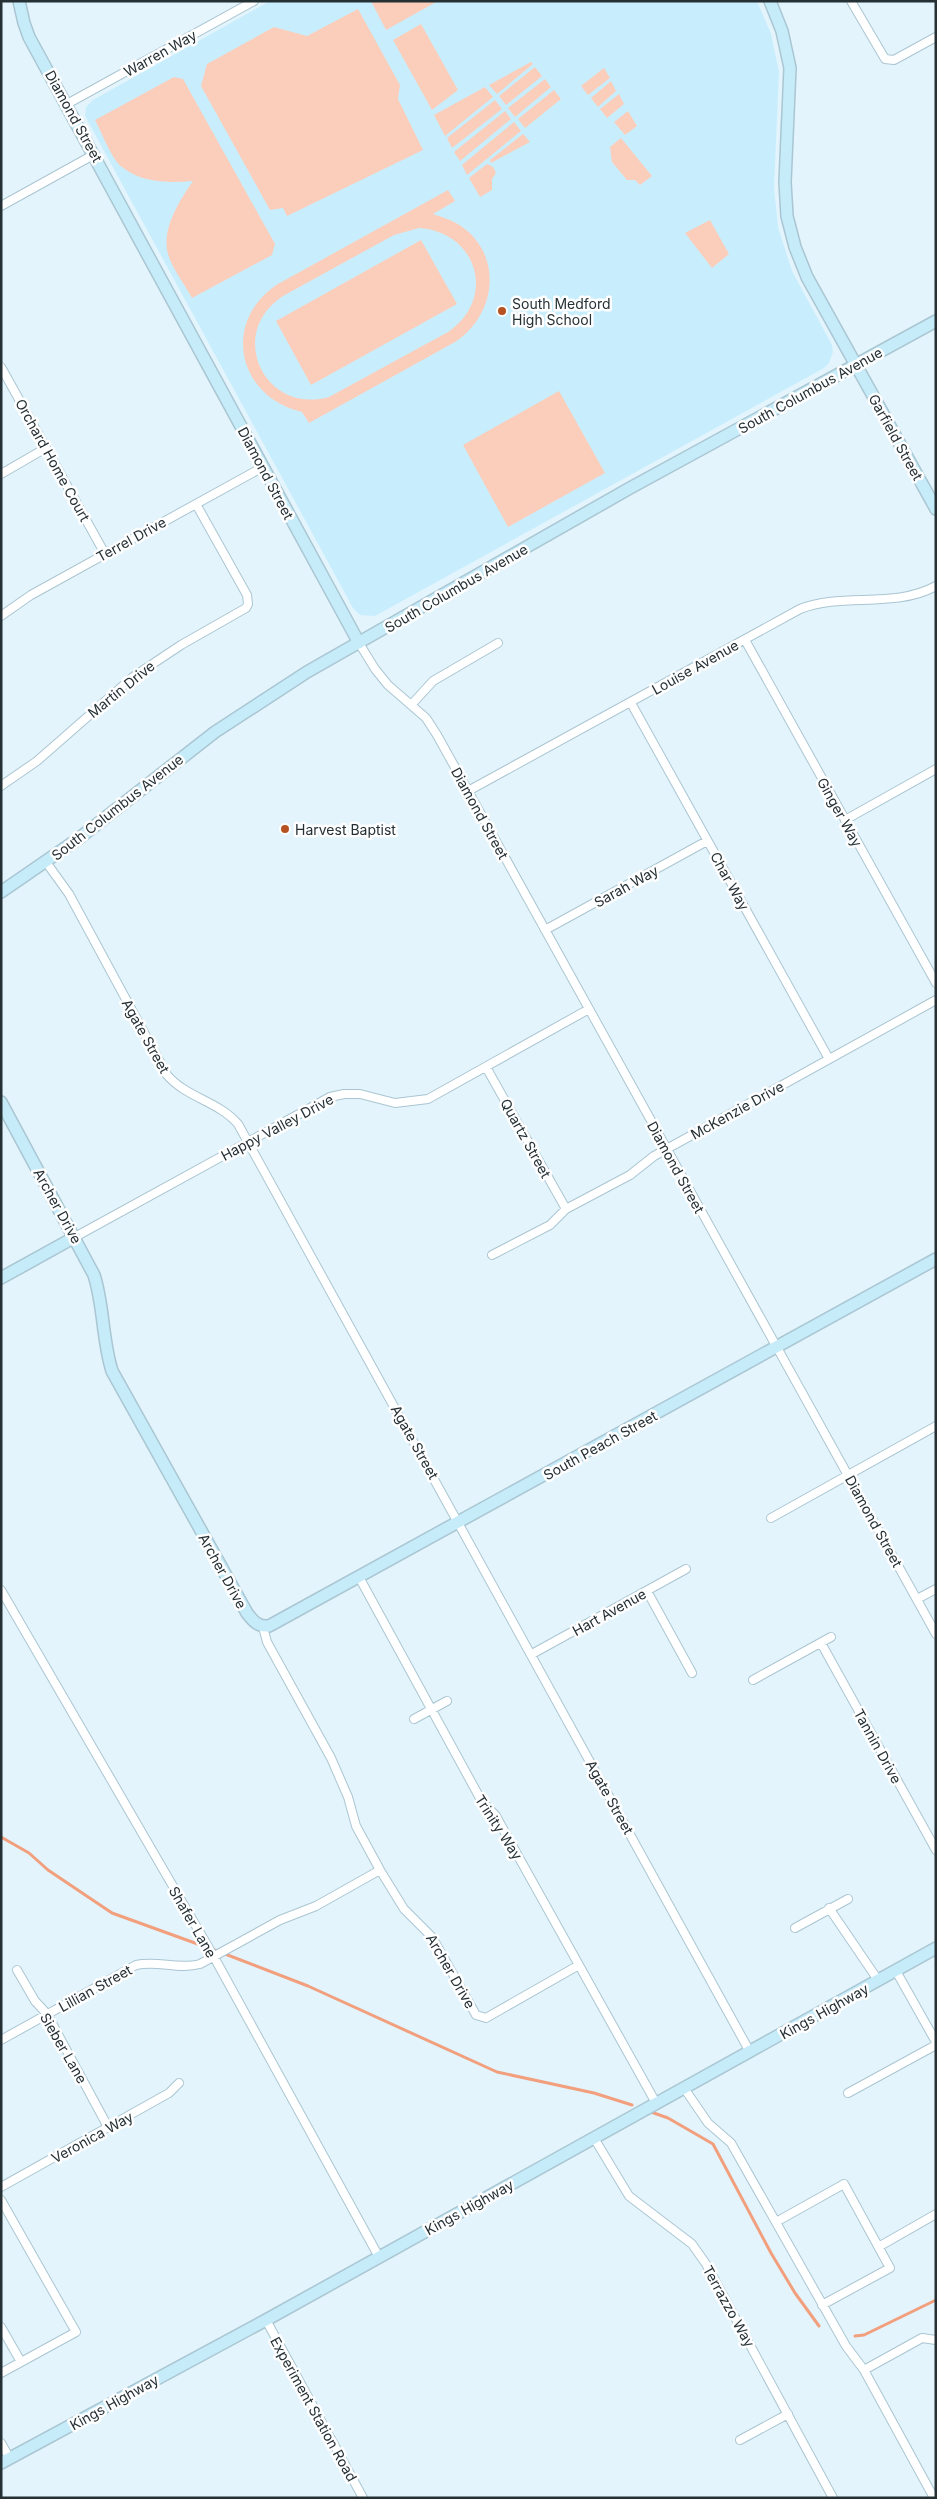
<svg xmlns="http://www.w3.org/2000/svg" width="937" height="2499" font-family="Inter,sans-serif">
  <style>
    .built { fill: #c8eefe }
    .green { fill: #fbcebb; fill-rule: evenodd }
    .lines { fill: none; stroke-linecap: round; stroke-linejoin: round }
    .stream { stroke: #f29f7d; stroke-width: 3 }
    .street-casing { stroke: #aac6d2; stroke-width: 10 }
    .secondary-casing { stroke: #aac6d2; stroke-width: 14 }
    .street { stroke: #fff; stroke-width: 8 }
    .secondary { stroke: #c6ecfa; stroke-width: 11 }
    .poi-dot { fill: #b65120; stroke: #fefefe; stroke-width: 2 }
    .labels { text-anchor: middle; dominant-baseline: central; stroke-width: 5; stroke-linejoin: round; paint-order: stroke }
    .street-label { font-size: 14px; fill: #253035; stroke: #fefefe }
    .poi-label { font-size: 14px; fill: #253035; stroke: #fefefe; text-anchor: start }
  </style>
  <rect width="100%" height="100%" fill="#e3f4fc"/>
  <path class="built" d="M270,1H757L771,34L779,72L774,187L778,227L792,271L832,345L833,352L829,363L824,368L375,616L360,615L353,608L85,116L86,107L93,100Z"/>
  <path class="green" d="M371,1H438L386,30Z
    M358,9L400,85L398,99L423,150L287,216L283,208L270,210L201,86L207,64L274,27L307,36Z
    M421,24L458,90L432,110L393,40Z
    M531,62L533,64L497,94L489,85Z
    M535,67L542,76L506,105L499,96Z
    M604,68L610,78L588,95L581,86Z
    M174,77L183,79L275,244L272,255L192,298C185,285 172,268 168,254C161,229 180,200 193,181C170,183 141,183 122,167C112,160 101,131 95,120Z
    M545,79L551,87L515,117L508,108Z
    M611,81L616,91L598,107L591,98Z
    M485,87L493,97L445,136L434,115Z
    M554,90L561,99L525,128L518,119Z
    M619,94L624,104L607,118L600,109Z
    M495,100L502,109L452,148L447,138Z
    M505,111L511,119L460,161L454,152Z
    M628,111L637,126L625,135L614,122Z
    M514,122L521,131L467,175L462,165Z
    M523,134L530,142L491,163L490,160Z
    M621,138L652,176L640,185L635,180H627L612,162L610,147Z
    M487,164L493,167L496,173L492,179V190L480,197L469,178Z
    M448,190L455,201L433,214C442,217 452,220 461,226C504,256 496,315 455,342L309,423L302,412C237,397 221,321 278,284ZM419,228C478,232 497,299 448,332L329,397C264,415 226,333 283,296L394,235Z
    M710,220L729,254L712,268L685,233Z
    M421,240L457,304L311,385L276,321Z
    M559,391L605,473L508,527L463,445Z"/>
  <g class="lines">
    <path class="stream" d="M1,1837L29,1853L48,1870L112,1913L206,1947
      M212,1949L308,1986L497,2072L594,2093L632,2105
      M651,2112L668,2118L713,2144L771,2253L795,2293L819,2326
      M855,2336L864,2335L936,2300"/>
    <g class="street-casing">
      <path id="street" d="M851,1L885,59L894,60L936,37
        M67,104L254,1
        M1,206L95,154
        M1,367L105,554
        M1,474L46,448
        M1,616L31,595L263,467
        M745,640L936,983
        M359,643L375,669L388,685L426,718L437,735L936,1634
        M631,703L829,1059
        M412,704L433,681L498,643
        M1,786L37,761L133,677L181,645L246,608L248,604L247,595L196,504
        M468,791L800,609C843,592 894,609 936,586
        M845,820L936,769
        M46,862L69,894L167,1075C187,1098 218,1101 238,1124L750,2052
        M545,930L707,841
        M486,1067L566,1209
        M75,1237L330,1097L344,1094H360L395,1103L428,1099L589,1009
        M492,1255L550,1225L566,1209L630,1175L654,1156L936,1000
        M771,1518L936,1426
        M359,1577L481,1800L496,1816L508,1838L656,2103
        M1,1590L214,1957L379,2257
        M647,1591L692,1673
        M917,1599L936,1589
        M263,1627L267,1642L331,1758L348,1797L356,1826L380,1870L404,1909L432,1937L476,2015L486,2018L579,1965
        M821,1643L936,1850
        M532,1654L686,1569
        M753,1680L831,1637
        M414,1719L447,1701
        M829,1908L878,1980
        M795,1928L848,1899
        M17,1970L35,2001L47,2014L108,2127
        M896,1971L936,2042
        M1,2040L136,1965C158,1960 178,1970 200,1964L280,1920L316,1906L380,1870
        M684,2088L708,2123L731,2143L846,2346L864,2370L934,2498
        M848,2093L936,2045
        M594,2138L629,2196L692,2244L706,2264L833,2498
        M1,2187L169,2093L179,2083
        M1,2200L76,2332L1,2373
        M776,2222L844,2184L890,2268L822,2305
        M880,2246L936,2214
        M266,2320L363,2498
        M1,2327L21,2362
        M864,2370L922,2338L936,2340
        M740,2440L788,2414
        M1,2443L10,2459"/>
    </g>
    <g class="secondary-casing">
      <path id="secondary" d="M19,1L24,23L29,37L359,643
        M770,1L782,31L790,68L785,182L787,216L795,247L807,277L936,509
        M1,892L78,839L215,732L307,672L630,488L936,321
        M1,1102L94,1275C104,1306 102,1339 112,1371L247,1613C253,1621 258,1627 269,1626L936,1259
        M1,1278L75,1237
        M1,2463L266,2320L936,1948"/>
    </g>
    <use href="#street" class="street"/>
    <use href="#secondary" class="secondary"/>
  </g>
  <g class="poi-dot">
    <circle cx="502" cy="311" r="5"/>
    <circle cx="285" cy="829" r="5"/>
  </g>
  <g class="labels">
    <g class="street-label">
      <text transform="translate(160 53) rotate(-29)">Warren Way</text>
      <text transform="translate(74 116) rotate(61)">Diamond Street</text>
      <text transform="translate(810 390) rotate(-29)">South Columbus Avenue</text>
      <text transform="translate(896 437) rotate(61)">Garfield Street</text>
      <text transform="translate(53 460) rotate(61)">Orchard Home Court</text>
      <text transform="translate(266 473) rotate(62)">Diamond Street</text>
      <text transform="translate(131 539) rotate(-29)">Terrel Drive</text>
      <text transform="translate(456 588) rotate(-30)">South Columbus Avenue</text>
      <text transform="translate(695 667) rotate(-29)">Louise Avenue</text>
      <text transform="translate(121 689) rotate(-39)">Martin Drive</text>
      <text transform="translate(117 807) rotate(-38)">South Columbus Avenue</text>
      <text transform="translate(840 812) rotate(61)">Ginger Way</text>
      <text transform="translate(480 813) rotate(61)">Diamond Street</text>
      <text transform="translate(730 881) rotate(61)">Char Way</text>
      <text transform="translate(626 886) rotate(-29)">Sarah Way</text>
      <text transform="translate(146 1036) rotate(61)">Agate Street</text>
      <text transform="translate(737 1110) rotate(-29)">McKenzie Drive</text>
      <text transform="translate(277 1127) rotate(-28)">Happy Valley Drive</text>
      <text transform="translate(526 1138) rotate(61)">Quartz Street</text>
      <text transform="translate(676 1167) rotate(61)">Diamond Street</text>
      <text transform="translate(58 1206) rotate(61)">Archer Drive</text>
      <text transform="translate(415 1442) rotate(61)">Agate Street</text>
      <text transform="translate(600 1445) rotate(-29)">South Peach Street</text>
      <text transform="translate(874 1521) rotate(61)">Diamond Street</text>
      <text transform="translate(223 1571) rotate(61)">Archer Drive</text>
      <text transform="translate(609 1612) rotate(-29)">Hart Avenue</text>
      <text transform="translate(878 1746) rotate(61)">Tannin Drive</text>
      <text transform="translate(610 1797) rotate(61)">Agate Street</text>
      <text transform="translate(499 1827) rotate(57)">Trinity Way</text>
      <text transform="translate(193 1922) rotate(60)">Shafer Lane</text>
      <text transform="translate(451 1971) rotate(60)">Archer Drive</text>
      <text transform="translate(95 1988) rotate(-29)">Lillian Street</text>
      <text transform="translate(824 2011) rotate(-29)">Kings Highway</text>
      <text transform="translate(64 2048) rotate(60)">Sieber Lane</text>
      <text transform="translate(92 2137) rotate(-29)">Veronica Way</text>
      <text transform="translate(469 2207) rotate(-29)">Kings Highway</text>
      <text transform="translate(729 2306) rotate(61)">Terrazzo Way</text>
      <text transform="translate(114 2402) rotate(-29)">Kings Highway</text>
      <text transform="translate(314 2409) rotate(61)">Experiment Station Road</text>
    </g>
    <g class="poi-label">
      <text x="512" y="303">South Medford<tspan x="512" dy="16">High School</tspan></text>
      <text x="295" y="829">Harvest Baptist</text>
    </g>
  </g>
  <rect width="937" height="2499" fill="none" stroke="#253035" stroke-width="5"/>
</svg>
